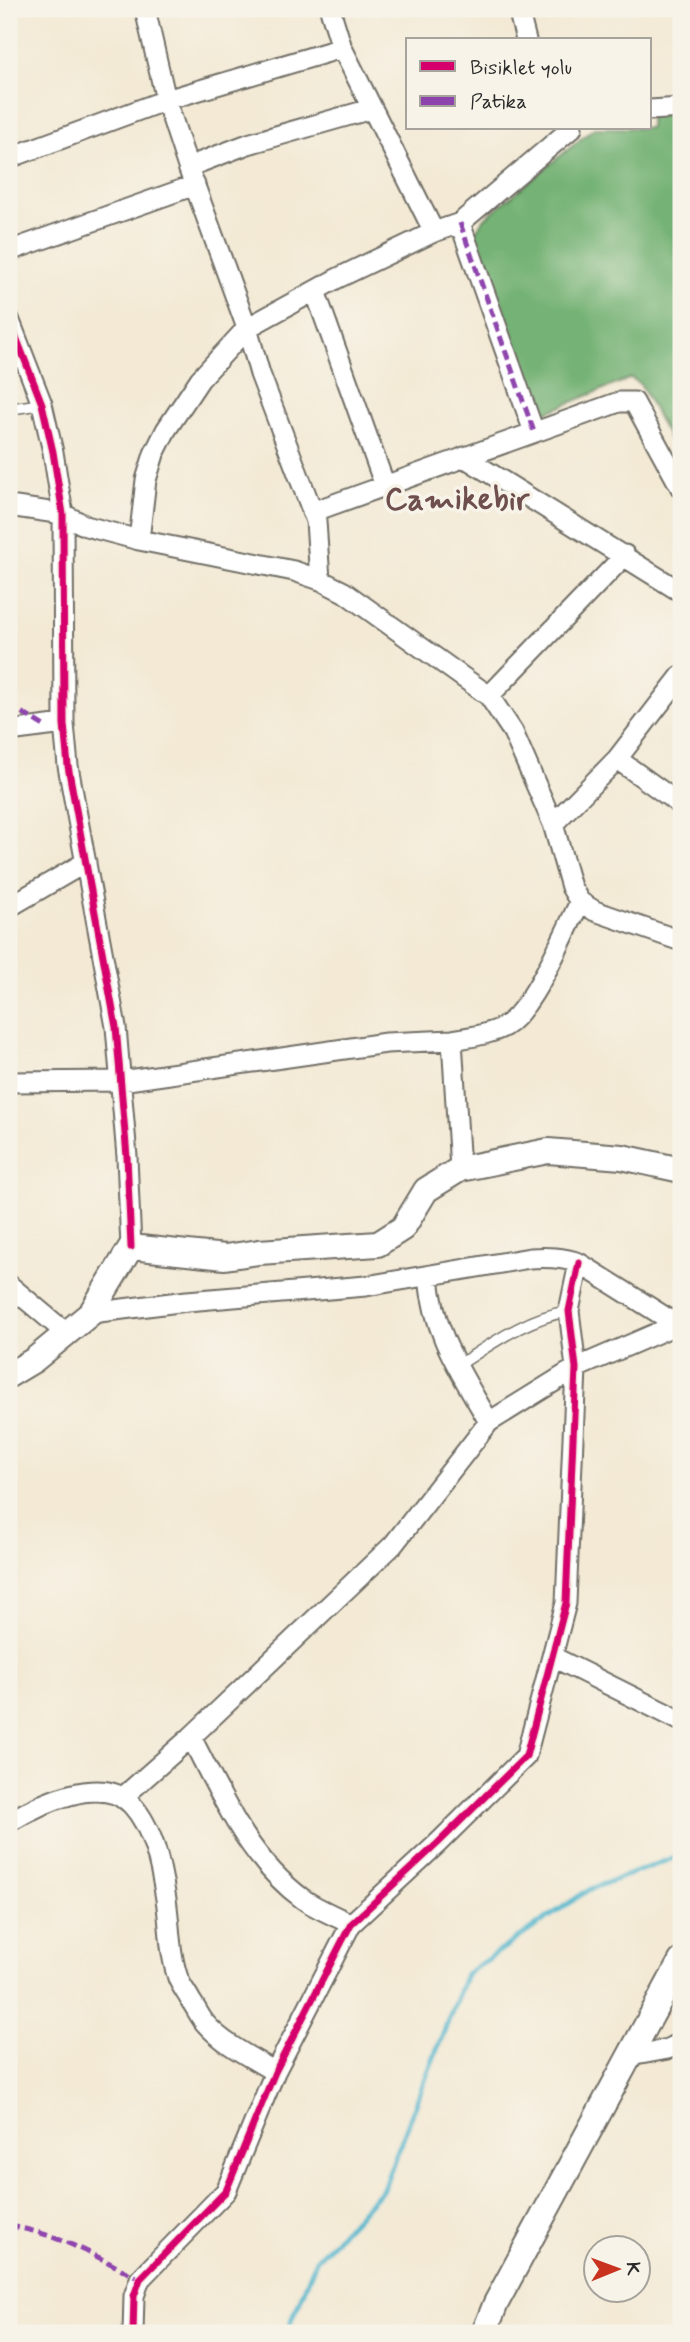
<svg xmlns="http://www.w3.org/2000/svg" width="690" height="2342" font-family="Mynerve,sans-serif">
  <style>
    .forest { fill: #74b274; stroke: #506e50; stroke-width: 2 }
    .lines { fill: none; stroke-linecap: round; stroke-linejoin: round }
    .stream { stroke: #4fb6ce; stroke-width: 5 }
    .service-casing { stroke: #716e66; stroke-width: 13 }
    .minor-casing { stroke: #716e66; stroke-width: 23 }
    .tertiary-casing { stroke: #716e66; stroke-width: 28 }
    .service { stroke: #fff; stroke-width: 10 }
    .minor { stroke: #fff; stroke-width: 19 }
    .tertiary { stroke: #fff; stroke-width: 24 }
    .quiet { stroke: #8e44ad; stroke-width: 5; stroke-dasharray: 10 5; stroke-linecap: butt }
    .cycleway-casing { stroke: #f7f3e8; stroke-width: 11 }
    .cycleway { stroke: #d6006c; stroke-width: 7 }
    .labels { text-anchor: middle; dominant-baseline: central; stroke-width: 7; stroke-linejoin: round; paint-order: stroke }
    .district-label { font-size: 32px; font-weight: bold; fill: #6e4f4e; stroke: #f7f3e8 }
  </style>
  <rect width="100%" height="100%" fill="#f7f3e8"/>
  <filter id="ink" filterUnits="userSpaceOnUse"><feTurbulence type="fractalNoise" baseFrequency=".0143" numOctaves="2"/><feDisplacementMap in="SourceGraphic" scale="14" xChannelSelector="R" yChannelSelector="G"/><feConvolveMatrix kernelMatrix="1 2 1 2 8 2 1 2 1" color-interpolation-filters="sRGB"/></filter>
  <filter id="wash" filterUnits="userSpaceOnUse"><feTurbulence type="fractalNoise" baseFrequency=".00686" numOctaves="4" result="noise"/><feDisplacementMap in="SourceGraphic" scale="28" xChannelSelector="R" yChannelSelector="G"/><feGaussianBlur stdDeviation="1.57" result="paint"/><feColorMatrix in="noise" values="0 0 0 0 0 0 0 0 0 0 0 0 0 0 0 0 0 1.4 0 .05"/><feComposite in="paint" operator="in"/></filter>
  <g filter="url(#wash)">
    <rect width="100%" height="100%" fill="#f3e9d4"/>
    <path class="forest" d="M681,113V462L641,385L631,378L540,415L470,238L485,218L594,128H650V115Z"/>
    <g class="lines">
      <path class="stream" d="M287,2333L316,2260L383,2189L466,1974L588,1890L681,1855"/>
    </g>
  </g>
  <g filter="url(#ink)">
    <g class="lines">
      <g class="service-casing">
        <path id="service" d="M9,409L42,404
          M457,1366C493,1343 526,1318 569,1311"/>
      </g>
      <g class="minor-casing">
        <path id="minor" d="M145,9L166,100L188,167L247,328L260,374L316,521L320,580
          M330,9L342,48L434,232
          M518,9L526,40
          M650,110L681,108
          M9,158L166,100L342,48
          M188,167L248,144L371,109
          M460,223L534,432
          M9,251L195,185
          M315,291L385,486
          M9,319L42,404L53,452L63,514L64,724L68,766L116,1027L127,1157L131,1247
          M464,457L681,592
          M9,506L63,514L86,526L139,540L294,571L320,580L344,592L489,696L513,732L553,824L571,887L580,902L595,911L681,941
          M312,512L619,402H634L681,488
          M139,540L146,480L154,454L166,430L200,379L247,328L336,279L434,232L460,223L572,128
          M489,696L625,555
          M9,731L64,724
          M617,759L681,805
          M553,824L617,759L681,676
          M9,907L86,862
          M452,1040C469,1037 489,1035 505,1026C533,1009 564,934 580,902
          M9,1082L121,1081L386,1043L452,1040L460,1169
          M429,1277C434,1336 461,1372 489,1422
          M9,1285L66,1333
          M91,1313L187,1301L366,1286L530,1258C547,1257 563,1257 579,1263L681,1327
          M553,1657L681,1721
          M191,1737C221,1795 248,1859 303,1899C317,1909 336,1916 351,1924
          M122,1798L191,1737L393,1545L489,1422L576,1368L678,1324
          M9,1822C39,1804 102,1773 132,1805C154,1829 161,1868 166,1899C170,1925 169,1952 178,1978C181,1986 187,1993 191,2001C196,2008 200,2017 205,2023C223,2044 252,2058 275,2072
          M630,2056L668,2049L681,2042
          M133,2333L134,2296L140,2279L226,2191L275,2072L351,1924L438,1843L526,1756L566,1603L576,1368L569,1311L579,1263"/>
      </g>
      <g class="tertiary-casing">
        <path id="tertiary" d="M9,1375L34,1360L91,1313L131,1247L225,1257L259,1252L378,1244L403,1228L426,1190L460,1169L548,1151L622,1157L681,1170
          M484,2333L496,2303L681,1961"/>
      </g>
      <use href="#service" class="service"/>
      <use href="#minor" class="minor"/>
      <use href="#tertiary" class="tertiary"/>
      <path class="quiet" d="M460,223L534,432
        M9,705L44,726
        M9,2226C57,2233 98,2257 140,2279"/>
      <g class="cycleway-casing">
        <path id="cycleway" d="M9,319L42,404L53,452L63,514L64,724L68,766L116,1027L127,1157L131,1247
          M133,2333L134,2296L140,2279L226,2191L275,2072L351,1924L438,1843L526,1756L566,1603L576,1368L569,1311L579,1263"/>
      </g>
      <use href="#cycleway" class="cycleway"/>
    </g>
  </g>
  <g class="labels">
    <g class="district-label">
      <text x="457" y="500">Camikebir</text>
    </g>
  </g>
  <rect width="690" height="2342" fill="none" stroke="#f7f3e8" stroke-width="35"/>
  <rect x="406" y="38" width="245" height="91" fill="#f7f3e8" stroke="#a5a39c" stroke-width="2"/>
  <rect x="420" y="61" width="35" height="10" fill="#d6006c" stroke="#a5a39c" stroke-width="2"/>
  <text x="470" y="74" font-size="21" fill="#2b2b2b">Bisiklet yolu</text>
  <rect x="420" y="96" width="35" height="10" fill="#8e44ad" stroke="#a5a39c" stroke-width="2"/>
  <text x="470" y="108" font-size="21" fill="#2b2b2b">Patika</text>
  <g transform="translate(617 2269) rotate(89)"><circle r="33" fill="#f7f3e8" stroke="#a5a39c" stroke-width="2"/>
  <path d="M0-5L12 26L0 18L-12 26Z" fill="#c8321e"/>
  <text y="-10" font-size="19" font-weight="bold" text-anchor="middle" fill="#2b2b2b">K</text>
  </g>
</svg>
